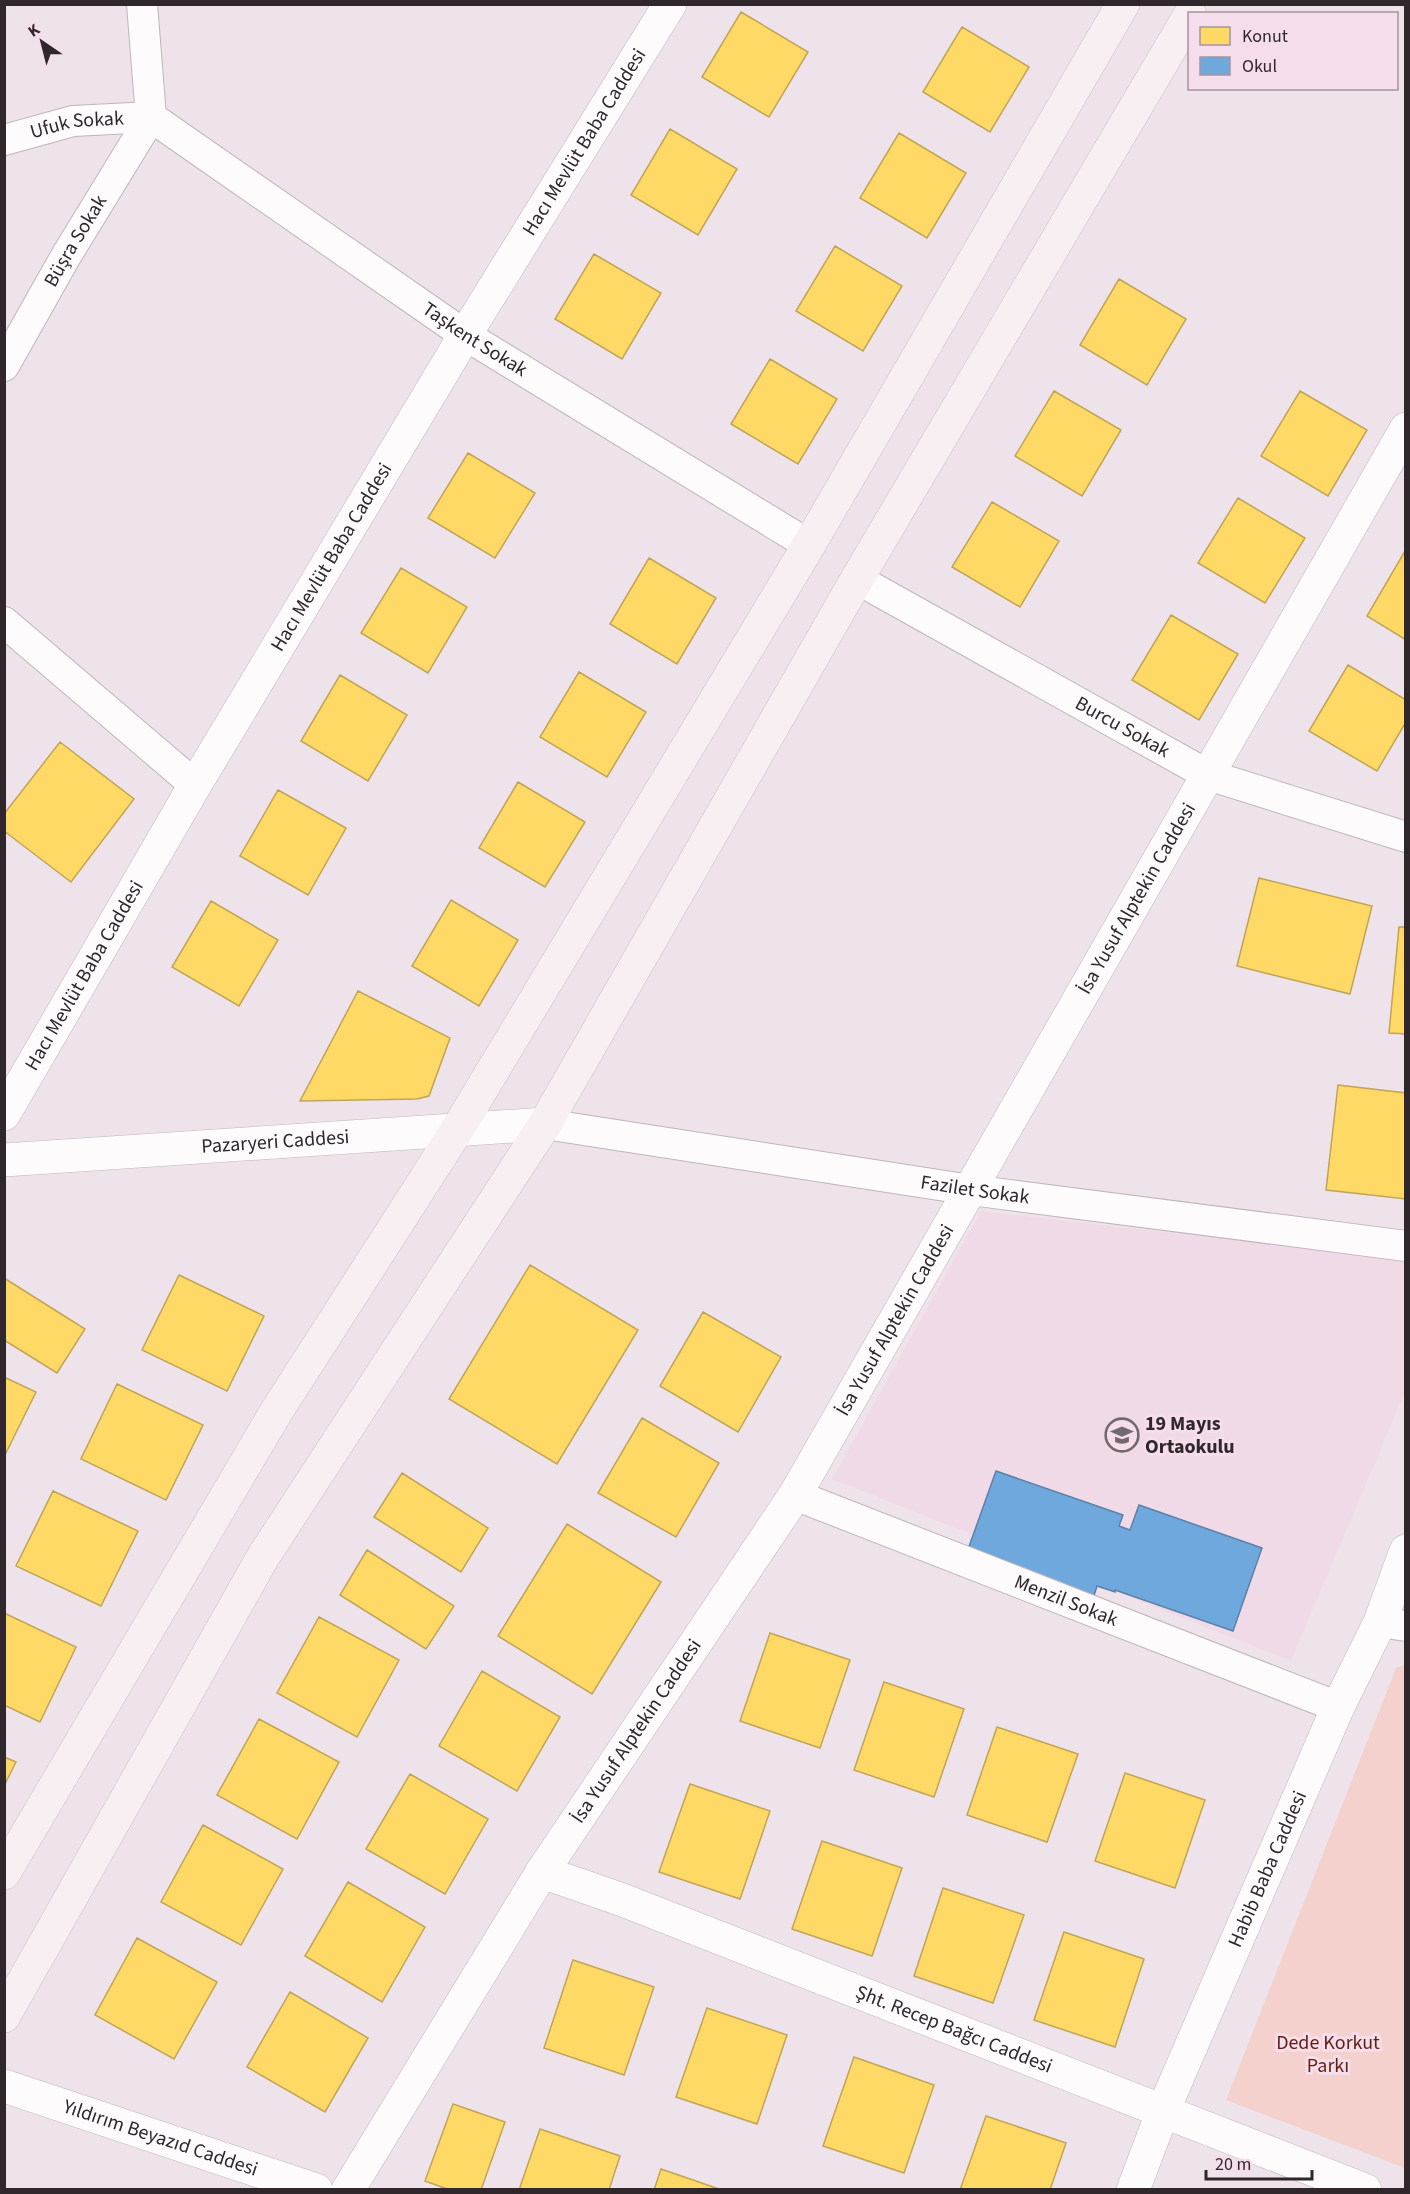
<svg xmlns="http://www.w3.org/2000/svg" width="1410" height="2194" font-family="'Source Sans 3',sans-serif">
  <style>
    .built { fill: #f1dae8 }
    .green { fill: #f5d1cd }
    .homes { fill: #ffd966; stroke: #c1a455; stroke-width: 1.5 }
    .schools { fill: #6fa8dc; stroke: #5c81a7; stroke-width: 1.5 }
    .lines { fill: none; stroke-linecap: round; stroke-linejoin: round }
    .minor-casing { stroke: #bfb5bb; stroke-width: 32 }
    .tertiary-casing { stroke: #bfb5bb; stroke-width: 34 }
    .primary-casing { stroke: #c8c1c6; stroke-width: 34 }
    .minor { stroke: #fdfbfc; stroke-width: 30 }
    .tertiary { stroke: #fdfbfc; stroke-width: 33 }
    .primary { stroke: #f7eff2; stroke-width: 33 }
    .labels { text-anchor: middle; dominant-baseline: central; stroke-width: 6; stroke-linejoin: round; paint-order: stroke }
    .street-label { font-size: 20px; fill: #2f272c; stroke: #f5ddec }
    .poi-label { font-size: 20px; font-weight: bold; fill: #2f272c; stroke: #f5ddec; text-anchor: start }
    .park-label { font-size: 20px; fill: #621f10; stroke: #f5ddec }
  </style>
  <rect width="100%" height="100%" fill="#efe3eb"/>
  <path class="built" d="M981,1211L1405,1260V1392L1291,1661L832,1479Z"/>
  <path class="green" d="M1405,1665H1406L1405,2168L1226,2100L1396,1668Z"/>
  <path class="homes" d="M741,12L808,52L769,117L702,77Z
    M962,27L1029,67L990,132L923,92Z
    M670,129L737,169L698,235L631,195Z
    M899,133L966,173L927,238L860,198Z
    M835,246L902,286L863,351L796,311Z
    M594,254L661,293L622,359L555,319Z
    M1119,279L1186,319L1147,385L1080,345Z
    M770,359L837,399L798,464L731,424Z
    M1054,391L1121,430L1082,496L1015,456Z
    M1300,391L1367,430L1328,496L1261,456Z
    M468,453L535,493L495,558L428,518Z
    M1238,498L1305,538L1265,603L1198,563Z
    M992,502L1059,541L1020,607L952,567Z
    M1405,551H1406V640L1367,616Z
    M649,558L716,598L677,664L610,624Z
    M401,568L467,607L428,673L361,633Z
    M1171,615L1238,654L1199,720L1132,680Z
    M1348,665L1406,700V722L1377,771L1309,731Z
    M579,672L646,712L607,777L540,737Z
    M340,675L407,715L368,781L301,741Z
    M60,742L134,799L71,882L4,831V814Z
    M518,782L585,822L545,887L479,848Z
    M278,790L346,828L308,895L240,856Z
    M1259,878L1372,906L1350,994L1237,966Z
    M451,900L518,940L479,1006L412,966Z
    M211,901L278,940L239,1006L172,967Z
    M1399,927H1406V1034L1389,1033Z
    M358,991L450,1038L429,1096L417,1099L300,1101Z
    M1338,1085L1406,1093V1199L1326,1190Z
    M530,1265L638,1330L557,1464L449,1399Z
    M179,1275L264,1316L227,1391L142,1350Z
    M4,1278L85,1329L57,1373L4,1340Z
    M703,1312L781,1357L738,1432L660,1386Z
    M4,1377L36,1392L4,1457Z
    M117,1384L203,1425L166,1500L81,1459Z
    M642,1418L719,1463L676,1537L598,1493Z
    M402,1473L488,1528L461,1572L374,1517Z
    M53,1491L138,1531L101,1606L16,1566Z
    M567,1524L661,1582L592,1694L498,1636Z
    M367,1550L454,1606L426,1649L340,1595Z
    M4,1613L76,1647L40,1722L4,1705Z
    M319,1617L399,1660L357,1737L277,1693Z
    M770,1633L850,1660L820,1748L740,1721Z
    M482,1671L560,1717L517,1791L439,1746Z
    M884,1682L964,1709L934,1797L854,1770Z
    M259,1719L339,1762L297,1839L217,1795Z
    M997,1727L1078,1754L1047,1842L967,1815Z
    M4,1757L16,1762L4,1786Z
    M1125,1773L1205,1800L1175,1888L1095,1861Z
    M410,1774L488,1819L445,1894L366,1849Z
    M690,1784L770,1811L740,1899L659,1872Z
    M203,1825L283,1869L241,1945L161,1902Z
    M822,1841L902,1868L872,1956L792,1929Z
    M348,1882L425,1927L382,2002L305,1956Z
    M943,1888L1024,1915L993,2003L914,1976Z
    M1064,1932L1144,1959L1115,2047L1034,2020Z
    M137,1938L217,1982L174,2059L95,2015Z
    M573,1960L654,1987L624,2075L544,2048Z
    M290,1992L368,2038L325,2112L247,2067Z
    M707,2008L787,2035L757,2124L676,2097Z
    M854,2057L934,2085L904,2173L823,2146Z
    M453,2104L505,2122L481,2190H450L425,2181Z
    M986,2116L1066,2143L1050,2190H960Z
    M540,2129L620,2156L609,2190H519Z
    M661,2169L722,2190H654Z"/>
  <path class="schools" d="M996,1471L1123,1515L1119,1526L1130,1530L1139,1505L1262,1548L1233,1631L1115,1590V1592L1097,1586L1093,1599L966,1555Z"/>
  <g class="lines">
    <g class="minor-casing">
      <g id="minor">
        <path d="M142,4L151,117"/>
        <path id="s1" d="M151,117L465,335L809,545"/>
        <path id="s2" d="M4,140L73,121L151,117"/>
        <path id="s3" d="M4,366L66,256L151,117"/>
        <path id="s4" d="M857,579L1208,775L1406,837"/>
        <path d="M4,622L195,785"/>
        <path id="s5" d="M545,1124L971,1190L1406,1246"/>
        <path id="s6" d="M795,1495L1338,1707"/>
        <path d="M1380,1622L1406,1626"/>
      </g>
    </g>
    <g class="tertiary-casing">
      <g id="tertiary">
        <path id="s7" d="M4,1114L195,785L465,335L670,4"/>
        <path id="s8" d="M4,1160L545,1124"/>
        <path id="s9" d="M542,1872L620,1899L1365,2190"/>
        <path id="s10" d="M4,2086L316,2190"/>
        <path id="s11" d="M348,2190L542,1872L795,1495L1406,429"/>
        <path id="s12" d="M1133,2190L1163,2111L1338,1707L1380,1622L1406,1551"/>
      </g>
    </g>
    <g class="primary-casing">
      <path id="primary" d="M4,1873L276,1412L457,1130L809,545L1123,4
        M4,2016L263,1557L545,1124L857,579L1190,15"/>
    </g>
    <use href="#minor" class="minor"/>
    <use href="#tertiary" class="tertiary"/>
    <use href="#primary" class="primary"/>
  </g>
  <defs>
    <g id="school-ring" transform="scale(1.725)"><circle r="9.5" fill="#f5ddec" stroke="#72696f" stroke-width="1.5"/><path d="M0-5L7-2L0 1L-7-2ZM-4 1L0 2.5L4 1V4Q0 6-4 4Z" fill="#72696f"/></g>
  </defs>
  <g fill-rule="evenodd">
    <use href="#school-ring" x="1122" y="1435"/>
  </g>
  <g class="labels">
    <g class="street-label">
      <text stroke="none"><textPath href="#s2" startOffset="75">Ufuk Sokak</textPath></text>
      <text stroke="none"><textPath href="#s7" startOffset="1132">Hacı Mevlüt Baba Caddesi</textPath></text>
      <text stroke="none"><textPath href="#s3" startOffset="144">Büşra Sokak</textPath></text>
      <text stroke="none"><textPath href="#s1" startOffset="393">Taşkent Sokak</textPath></text>
      <text stroke="none"><textPath href="#s7" startOffset="646">Hacı Mevlüt Baba Caddesi</textPath></text>
      <text stroke="none"><textPath href="#s4" startOffset="304">Burcu Sokak</textPath></text>
      <text stroke="none"><textPath href="#s11" startOffset="1514">İsa Yusuf Alptekin Caddesi</textPath></text>
      <text stroke="none"><textPath href="#s7" startOffset="160">Hacı Mevlüt Baba Caddesi</textPath></text>
      <text stroke="none"><textPath href="#s8" startOffset="272">Pazaryeri Caddesi</textPath></text>
      <text stroke="none"><textPath href="#s5" startOffset="435">Fazilet Sokak</textPath></text>
      <text stroke="none"><textPath href="#s11" startOffset="1028">İsa Yusuf Alptekin Caddesi</textPath></text>
      <text stroke="none"><textPath href="#s6" startOffset="291">Menzil Sokak</textPath></text>
      <text stroke="none"><textPath href="#s11" startOffset="542">İsa Yusuf Alptekin Caddesi</textPath></text>
      <text stroke="none"><textPath href="#s12" startOffset="348">Habib Baba Caddesi</textPath></text>
      <text stroke="none"><textPath href="#s9" startOffset="441">Şht. Recep Bağcı Caddesi</textPath></text>
      <text stroke="none"><textPath href="#s10" startOffset="165">Yıldırım Beyazıd Caddesi</textPath></text>
    </g>
    <g class="poi-label">
      <text x="1145" y="1424">19 Mayıs<tspan x="1145" dy="23">Ortaokulu</tspan></text>
    </g>
    <g class="park-label">
      <text x="1328" y="2043">Dede Korkut<tspan x="1328" dy="23">Parkı</tspan></text>
    </g>
  </g>
  <rect width="1410" height="2194" fill="none" stroke="#2f272c" stroke-width="12"/>
  <rect x="1188" y="12" width="210" height="78" fill="#f5ddec" stroke="#a6949f" stroke-width="1.5"/>
  <rect x="1200" y="27" width="30" height="18" fill="#ffd966" stroke="#a6949f" stroke-width="1.5"/>
  <text x="1242" y="42" font-size="18" fill="#2f272c">Konut</text>
  <rect x="1200" y="57" width="30" height="18" fill="#6fa8dc" stroke="#a6949f" stroke-width="1.5"/>
  <text x="1242" y="72" font-size="18" fill="#2f272c">Okul</text>
  <g transform="translate(42 42) rotate(325)" stroke="#f5ddec" stroke-width="4.5" paint-order="stroke">
  <path d="M0-4.5L10 22L0 15L-10 22Z" fill="#2f272c"/>
  <text y="-9" font-size="16" font-weight="bold" text-anchor="middle" fill="#2f272c">K</text>
  </g>
  <path d="M1206 2170v9h106v-9" fill="none" stroke="#2f272c" stroke-width="3"/>
  <text x="1215" y="2170" font-size="18" fill="#2f272c" stroke="#f5ddec" stroke-width="4.5" paint-order="stroke">20 m</text>
</svg>
